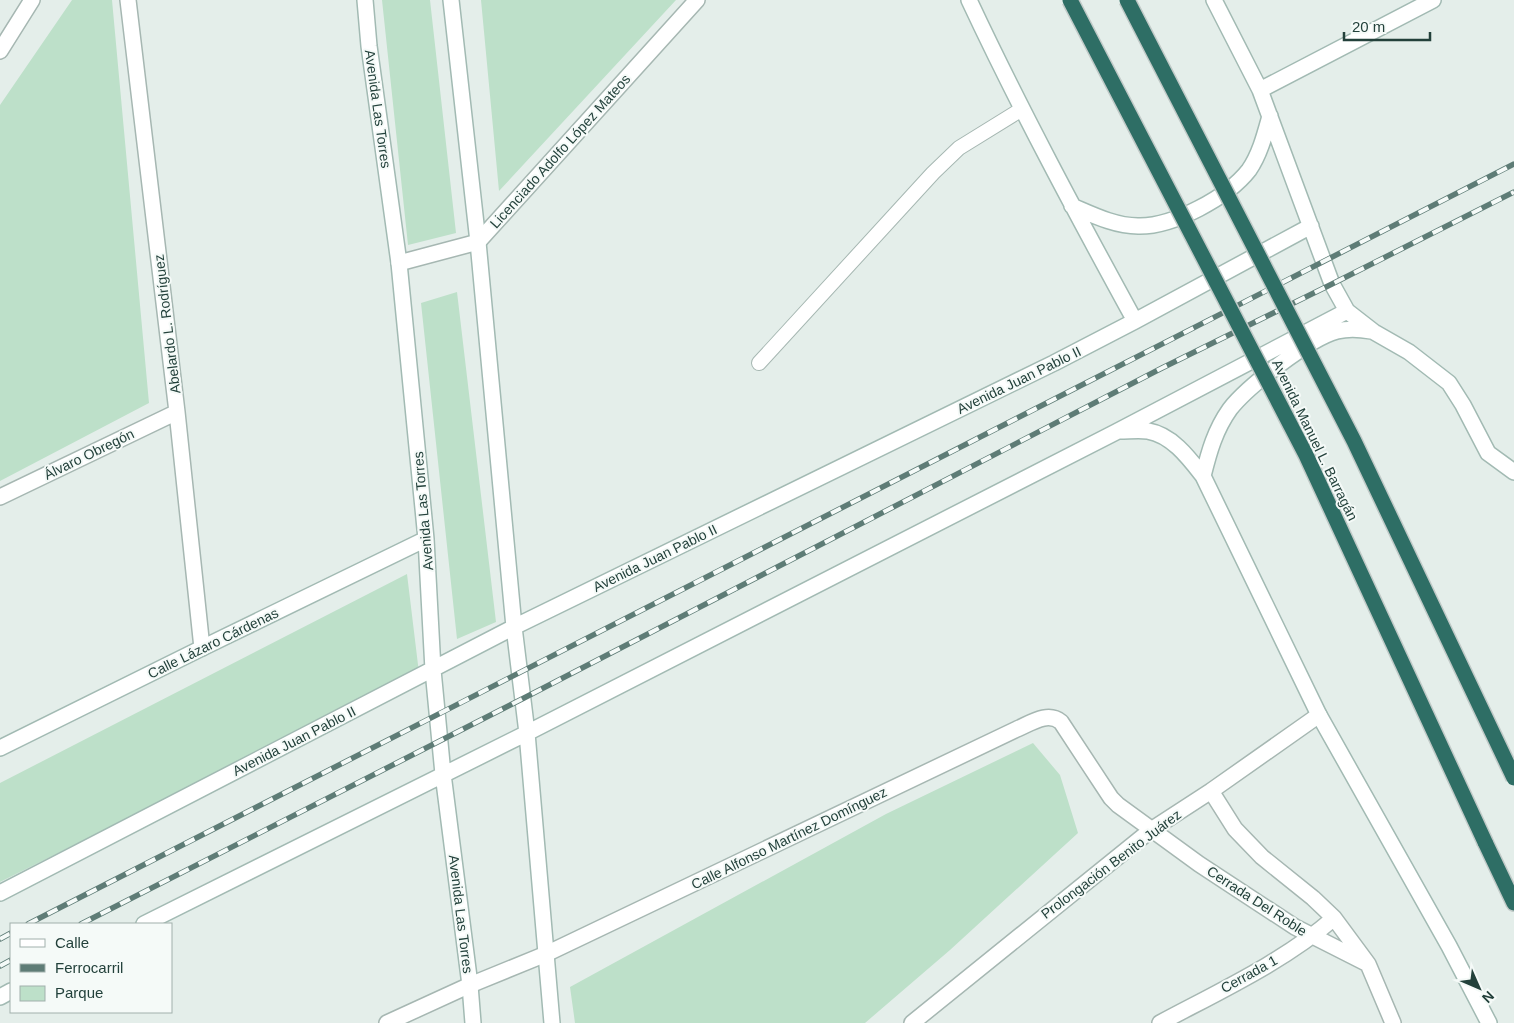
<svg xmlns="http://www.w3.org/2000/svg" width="1514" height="1023" font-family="Helvetica,sans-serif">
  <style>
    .green { fill: #bde0c9 }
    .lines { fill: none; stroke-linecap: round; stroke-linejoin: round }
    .lane-casing { stroke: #a6b7b2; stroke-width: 16 }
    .street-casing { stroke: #a6b7b2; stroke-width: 18 }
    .secondary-casing { stroke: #a2bab3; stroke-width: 18 }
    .highway-casing { stroke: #c1cac8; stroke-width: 18 }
    .lane { stroke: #fff; stroke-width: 14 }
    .street { stroke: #fff; stroke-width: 15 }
    .secondary { stroke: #fff; stroke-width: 15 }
    .highway { stroke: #2e6e65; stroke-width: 15 }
    .rail-casing { stroke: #5e7c76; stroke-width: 5.5 }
    .rail { stroke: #f5faf8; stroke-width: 4; stroke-dasharray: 11; stroke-linecap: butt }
    .highway-bridge-casing { stroke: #c1cac8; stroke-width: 18; stroke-linecap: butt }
    .highway-bridge { stroke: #2e6e65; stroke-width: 15 }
    .labels { text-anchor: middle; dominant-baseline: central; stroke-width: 4; stroke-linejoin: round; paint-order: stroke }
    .street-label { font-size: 14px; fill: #23413b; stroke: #f5faf8 }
  </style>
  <rect width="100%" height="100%" fill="#e4eeea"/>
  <path class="green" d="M72,0H112L149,403L0,481V105Z
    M382,0H430L456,233L408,245Z
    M481,0H676L499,191Z
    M457,292L496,622L457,639L421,303Z
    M407,574L419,673L0,882V783Z
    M1033,743L1060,775L1078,833L950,950L865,1023H575L570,987L886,814Z"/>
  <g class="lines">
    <g class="lane-casing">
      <path id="lane" d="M759,363L933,173L959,148L1022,109"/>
    </g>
    <g class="street-casing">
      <path id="street" d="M128,0L177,412L202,648
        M0,51L32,0
        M399,263L478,242L697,0
        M0,497L177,412
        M1211,791L1235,829L1262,857L1313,898L1334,918L1368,964L1393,1023
        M387,1023L470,985L546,954L1017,729C1031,723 1048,711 1061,722L1111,798L1118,805L1199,864L1295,927L1368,964
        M912,1023L1151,830L1211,791L1319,715
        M1160,1023C1218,992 1285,961 1334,918"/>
    </g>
    <g class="secondary-casing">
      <path id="secondary" d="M365,0L369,46L399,263L426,539L433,670L443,774L470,985L473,1023
        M451,0L478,242L514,627L527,733L552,1023
        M969,0C1020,109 1077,215 1135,321
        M1214,0L1260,90L1332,284L1347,311L1374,332L1409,352L1449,383L1463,405L1488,453L1514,472
        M1260,90L1433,0
        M1072,206C1093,215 1115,226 1138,226C1173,227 1228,197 1249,170C1260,154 1265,134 1270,116
        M1120,431C1129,431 1139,430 1148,431C1172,435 1189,458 1203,476L1319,715L1449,946L1489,1023
        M1203,476C1209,452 1215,430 1230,409C1248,386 1310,338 1337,331C1349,328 1360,329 1371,331
        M0,748L202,648L426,539
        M0,893L514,627L1054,363L1135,321L1311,226
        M144,924L527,733L1116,432L1347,311
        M0,997L11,991"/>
    </g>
    <g class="highway-casing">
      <path id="highway" d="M1485,842L1514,903"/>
    </g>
    <use href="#lane" class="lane"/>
    <use href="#street" class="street"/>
    <use href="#secondary" class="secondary"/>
    <use href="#highway" class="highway"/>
    <g class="rail-casing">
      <path id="rail" d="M28,924L1514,164
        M81,924L524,698L1162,368L1332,284L1514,192
        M0,939L11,933
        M0,966L11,960"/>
    </g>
    <use href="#rail" class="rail"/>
    <g class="highway-bridge-casing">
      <path id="highway-bridge" d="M1070,0L1306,455L1485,842
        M1127,0L1354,441L1514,778"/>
    </g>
    <use href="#highway-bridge" class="highway-bridge"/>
  </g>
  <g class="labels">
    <g class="street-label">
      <text transform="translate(378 109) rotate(82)">Avenida Las Torres</text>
      <text transform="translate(560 151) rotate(-48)">Licenciado Adolfo López Mateos</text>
      <text transform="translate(167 324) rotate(-97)">Abelardo L. Rodríguez</text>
      <text transform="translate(1019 380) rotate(-26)">Avenida Juan Pablo II</text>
      <text transform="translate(1315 440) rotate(64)">Avenida Manuel L. Barragán</text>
      <text transform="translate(89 454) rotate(-26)">Álvaro Obregón</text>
      <text transform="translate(423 511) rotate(-95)">Avenida Las Torres</text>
      <text transform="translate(655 558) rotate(-26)">Avenida Juan Pablo II</text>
      <text transform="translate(213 643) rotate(-26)">Calle Lázaro Cárdenas</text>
      <text transform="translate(294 741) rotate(-27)">Avenida Juan Pablo II</text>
      <text transform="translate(789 838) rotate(-26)">Calle Alfonso Martínez Domínguez</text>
      <text transform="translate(1111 864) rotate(-37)">Prolongación Benito Juárez</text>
      <text transform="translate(1257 901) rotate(33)">Cerrada Del Roble</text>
      <text transform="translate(461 914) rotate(83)">Avenida Las Torres</text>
      <text transform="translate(1249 974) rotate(-29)">Cerrada 1</text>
    </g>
  </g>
  <rect x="10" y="923" width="162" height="90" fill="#f5faf8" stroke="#a1b0ac"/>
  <rect x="20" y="939" width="25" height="8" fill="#ffffff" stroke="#a1b0ac"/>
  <text x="55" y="948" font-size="15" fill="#23413b">Calle</text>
  <rect x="20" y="964" width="25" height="8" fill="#5e7c76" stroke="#a1b0ac"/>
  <text x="55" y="973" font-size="15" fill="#23413b">Ferrocarril</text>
  <rect x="20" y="986" width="25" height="15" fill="#bde0c9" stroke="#a1b0ac"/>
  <text x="55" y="998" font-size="15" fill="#23413b">Parque</text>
  <g transform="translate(1479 988) rotate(135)" stroke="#f5faf8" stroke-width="4" paint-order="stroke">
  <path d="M0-4L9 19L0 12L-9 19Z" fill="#23413b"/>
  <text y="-8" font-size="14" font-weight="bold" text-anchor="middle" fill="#23413b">N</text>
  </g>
  <path d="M1344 32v8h86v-8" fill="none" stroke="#23413b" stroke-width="2.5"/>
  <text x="1352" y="32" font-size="15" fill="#23413b" stroke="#f5faf8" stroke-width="4" paint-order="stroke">20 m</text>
</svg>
